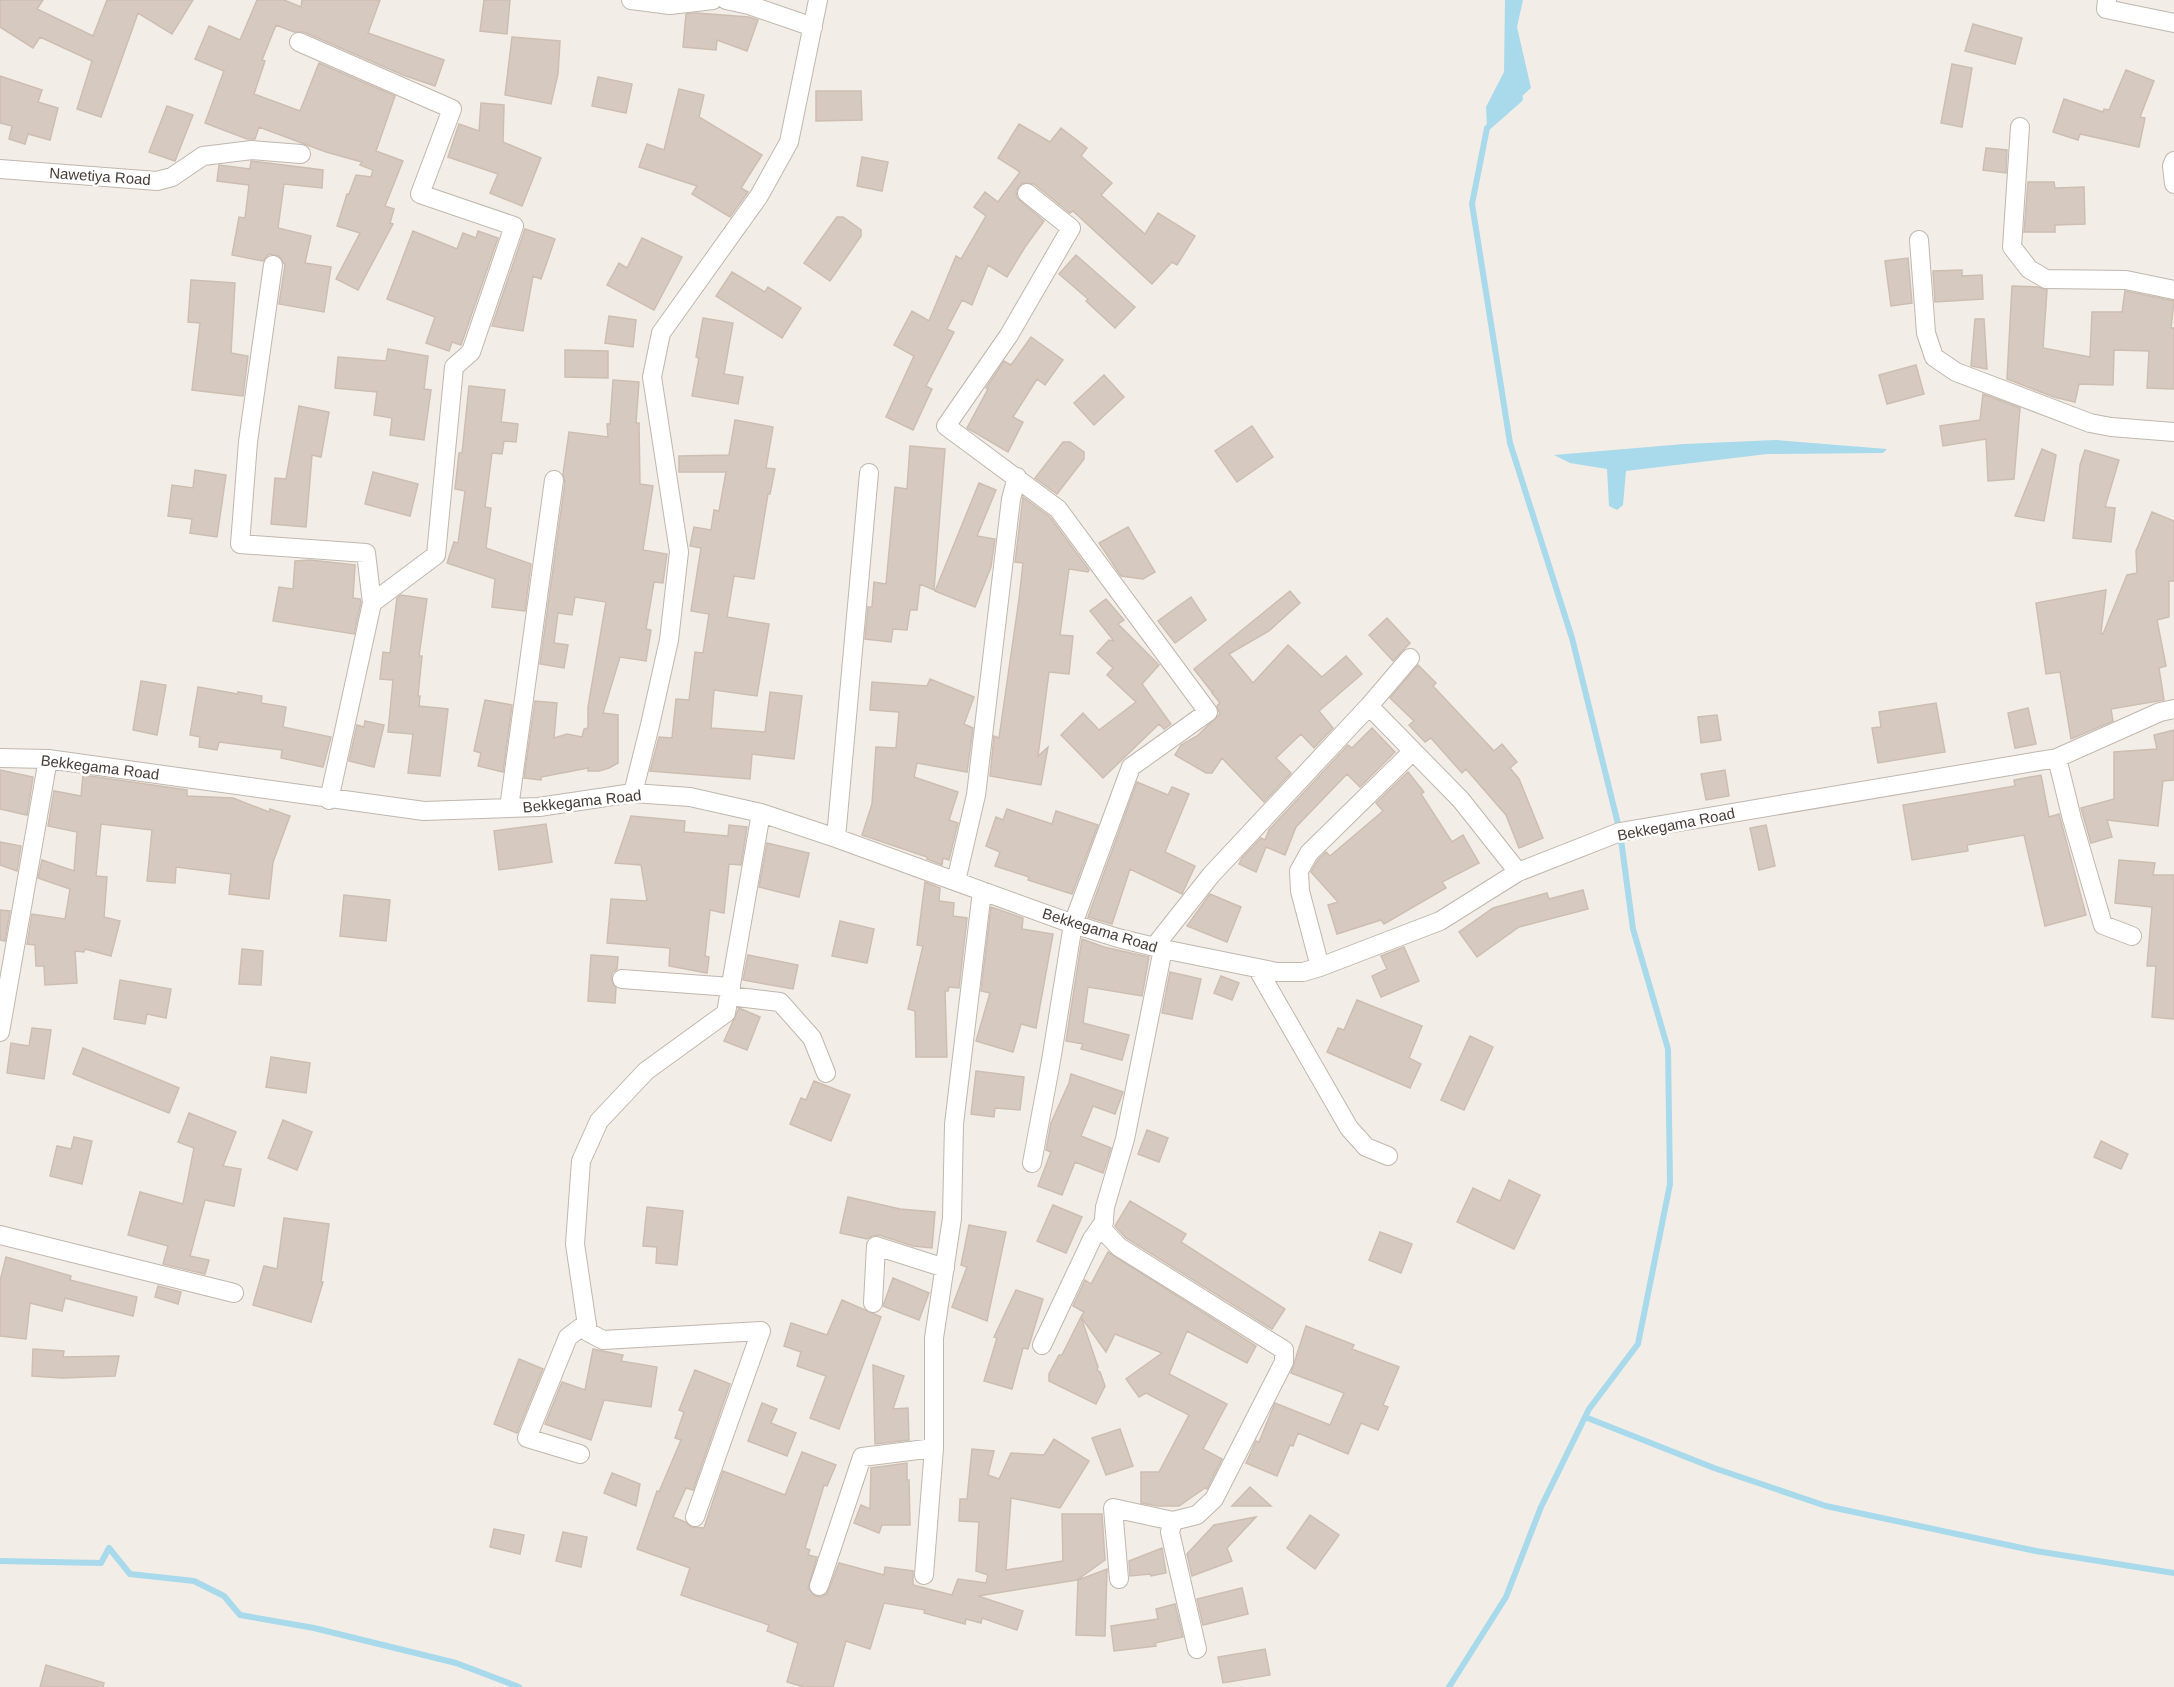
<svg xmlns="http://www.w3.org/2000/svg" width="2174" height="1687" font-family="Helvetica,sans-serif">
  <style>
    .water { fill: #a8daeb }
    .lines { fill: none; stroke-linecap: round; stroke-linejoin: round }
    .stream { stroke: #a8daeb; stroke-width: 6 }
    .building { fill: #d6cac0; stroke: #cdbeb1; stroke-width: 1.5 }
    .street-casing { stroke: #c0b7ad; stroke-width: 20 }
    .street { stroke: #fff; stroke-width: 18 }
    .labels { text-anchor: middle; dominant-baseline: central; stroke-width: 5; stroke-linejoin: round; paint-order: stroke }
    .street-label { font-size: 15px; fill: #453d37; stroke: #fff }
  </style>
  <rect width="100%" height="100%" fill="#f2ede7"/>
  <path class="water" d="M1505,0H1523L1517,27L1531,88L1487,128L1486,107L1504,72Z
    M1776,440L1887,449L1883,453L1767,454L1626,471L1623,505L1617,510L1609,506L1607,469L1570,463L1554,455L1684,444Z"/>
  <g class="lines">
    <path class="stream" d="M1585,1417L1714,1468L1826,1506L2036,1551L2174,1573
      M0,1561L101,1563L109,1548L130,1574L194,1581L224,1596L240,1615L314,1628L456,1663L519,1687
      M1449,1687L1506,1597L1541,1507L1589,1409L1638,1344L1670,1184L1668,1049L1633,929L1620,832L1572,638L1510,443L1472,204L1487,128L1520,99L1519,90"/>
  </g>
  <path class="building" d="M0,0H43L37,9L93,36L107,0H193L172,34L138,13L101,117L77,109L92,61L40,37L33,48L0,27Z
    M257,0H284L301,7L302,0H380L368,33L444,60L435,86L403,75L304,32H294L276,25L262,60L265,61L254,94L300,111L319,63L395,96L376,151L403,161L385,206L394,209L390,223L393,224L358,290L336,279L360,233L337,226L347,194H349L356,175L371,177L373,170L360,165L362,162L326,152L259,127L255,139H247L205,123L224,71L195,59L209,26L240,40Z
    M484,0H510L507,34L480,31Z
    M696,13L749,17L758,20L747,51L717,40L716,50L683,47L686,14Z
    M1973,24L2022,38L2015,64L1965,51Z
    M512,37L560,41L558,74L551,104L505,95Z
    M1952,64L1972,68L1962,127L1941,123Z
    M2126,70L2154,81L2140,117L2145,118L2139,147L2080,134L2078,140L2053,132L2064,99L2103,112L2104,109L2109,110Z
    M0,76L42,90L38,102L58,108L50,140L28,134L25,144L9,139L12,126L0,123Z
    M598,77L632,84L626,113L592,106Z
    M679,89L704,95L699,117L762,155L741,188L748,192L730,217L692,194L697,186L639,167L647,144L664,150Z
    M816,91H861L862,120L816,121Z
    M481,103L504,105L503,142L541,158L522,206L490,193L498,174L448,157L459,124L479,131Z
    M167,106L193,115L175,161L149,152Z
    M1019,124L1050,142L1061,128L1087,148L1081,156L1112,183L1101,195L1145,234L1158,213L1195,236L1177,265L1172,262L1152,284L1073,211L1070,213L1034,184L1022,183L1016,191L1017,198L1044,221L1025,247L1007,277L988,265L972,305L962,300L947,329L954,332L926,386L932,389L913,430L886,417L914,356L894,345L912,311L929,321L956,256L961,259L986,216L974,207L985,192L998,202L1020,172L998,158Z
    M1986,148L2007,150L2006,173L1983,170Z
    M862,157L888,162L882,191L857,186Z
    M251,161L323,170L322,188L284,184L278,228L311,236L305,263L331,267L324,312L279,304L285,265L279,256L269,254L263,261L232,255L239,217L245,218L249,185L217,181L219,165L250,169Z
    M2028,182H2054L2055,188L2084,187L2085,224L2055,225V232H2024Z
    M837,217H843L861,230V236L830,281L804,263Z
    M525,229L555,239L541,279L533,276L523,331L492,326Z
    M413,231L457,249L463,233L476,238L478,231L498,238L461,345L452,342L449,351L426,343L435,317L387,299Z
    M642,238L682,257L654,310L607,285L619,263L627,268Z
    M1076,255L1135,307L1115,328L1086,301L1088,299L1059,274Z
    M1908,258L1912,303L1891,306L1885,261Z
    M1962,270V276L1982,275L1983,299L1935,302L1933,271Z
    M732,272L765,292L768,287L801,308L782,338L716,296Z
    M191,280L235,283L231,353L248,356L243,396L192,390L200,323L188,322Z
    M2012,286L2038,287L2047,290L2043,348L2090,357L2092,312H2122L2125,291L2174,301L2171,328H2174V389L2147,388L2149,351L2114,350L2113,385L2079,384L2075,402L2054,397L2007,379Z
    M609,316L636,320L633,347L605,343Z
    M703,318L733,323L724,374L743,377L738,404L692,396L699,358L696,357Z
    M1975,319H1984L1987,369L1971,366Z
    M1031,337L1063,360L1045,385L1037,379L1013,417L1023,422L1008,452L967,428L988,389L986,388L1004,361L1011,365Z
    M388,349L428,356L424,389L431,390L424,440L390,435L392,418L374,415L377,392L335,388L338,357L386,361Z
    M565,350L608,351V378L565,377Z
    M1916,365L1924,394L1887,404L1879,375Z
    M1104,375L1124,397L1094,425L1074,403Z
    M613,380L639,382L636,423H639L640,484L653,486L643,550L667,554L663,583L654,582L646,629L651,630L646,661L620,657L603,713L618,715V763L609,768L599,771H588V768L541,777V780L524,778L535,701L557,703L554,738L567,734L582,737L584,729L588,728V707L606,602L575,597L572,615L558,613L554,643L568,645L564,668L540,664L565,482L563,474L569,432L608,437L607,424H610Z
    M469,386L505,390L501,422L518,424L516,442L504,441L502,454L492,453L485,507L491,508L486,548L531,564L525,611L492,607L495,579L447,563L454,542L458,543L465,491L455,489L459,453H462Z
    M1983,394L2020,408L2014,479L1988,481L1986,439L1943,446L1940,426L1980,420Z
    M299,406L329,412L321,457L312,455L306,527L271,524L275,478L286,479Z
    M735,420L773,427L766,468L775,469L770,494H768L754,579L734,576L727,617L769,624L757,696L714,690L711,728L765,732L770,692L802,696L794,759L752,754L750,779L650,771L659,737L672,738L676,699L689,700L695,652L703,653L709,614L691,611L701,548L690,546L694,527L711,530L714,510L719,511L726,472H679V456L729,455Z
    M1252,426L1273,457L1237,482L1215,451Z
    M1063,442H1070L1084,452V459L1057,494L1035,478Z
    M910,446L945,449L934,590L920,584L917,610H910L907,630L893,629L891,642L865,639L868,607H872L874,582L886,584L895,487L907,489Z
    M2042,449L2056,455L2044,521L2015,516Z
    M2085,450L2119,460L2105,507L2115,508L2111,542L2073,538L2080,465Z
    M195,470L226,475L217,537L190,533L192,519L168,516L172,485L193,488Z
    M373,472L418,484L410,516L365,504Z
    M979,483L996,490L977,536L995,539L991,567L975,607L935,591Z
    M1023,497L1050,517L1089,570L1088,572L1069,569L1060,635L1073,636L1069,674L1049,672L1038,756L1048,747L1041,785L990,776L994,736L999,738L1019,599L1023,563L1015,562Z
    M2152,512L2174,521V581H2169V617L2157,620L2166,666L2159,668L2164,700L2111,709L2113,721L2071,739L2060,672L2046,674L2036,603L2106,590L2101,633L2103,634L2127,575L2137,573L2136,551Z
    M1128,527L1155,572L1143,579L1121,576L1099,543Z
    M310,560L355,565L353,598L360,599L361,602L354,634L273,621L279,587L293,589L295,561Z
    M1290,591L1300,603L1269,631L1229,654L1253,683L1288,645L1322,677L1346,656L1362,674L1319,711L1333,728L1314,748L1301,734L1276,758L1291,773L1264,802L1222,758L1212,773H1206L1175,755L1181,745L1197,736L1220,714L1217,706L1220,703L1212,693L1214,690L1212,692L1194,669Z
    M401,595L427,599L419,656H422L418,696H420L419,706L448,709L440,776L408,773L413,734L388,732L393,680L380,679L383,652L390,653L397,598Z
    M1191,597L1206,620L1175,643L1158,621Z
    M1106,599L1124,620L1118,624L1159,665L1142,684L1171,724L1164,729L1159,724L1103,778L1061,735L1083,713L1099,730L1136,702L1107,675L1113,668L1097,653L1109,640L1114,641L1090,611Z
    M1387,618L1410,643L1393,661L1369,635Z
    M1418,665L1436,683L1433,686L1494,751L1502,744L1517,762L1510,768L1519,779L1543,838L1519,848L1506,815L1466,769L1462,773L1431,738L1425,742L1409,725L1414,721L1390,698Z
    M930,679L974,697L964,724L973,728L967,772L917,763L914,777L958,792L949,820L958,823L949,860L943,858L942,865L927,859V857L862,835L872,804L876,747L896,748L899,712L870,710L872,682L927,686Z
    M141,681L166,685L157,735L133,730Z
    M198,687L238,694V692L262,696L261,703L286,707L283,727L331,737L323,767L281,758L282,750L219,742L217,750L199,747L200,737L190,735Z
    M485,700L512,705L503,772L478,766L481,753L474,751Z
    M1936,703L1945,752L1878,763L1872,728L1881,727L1879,712Z
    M2028,708L2036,744L2015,748L2008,713Z
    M1717,715L1721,740L1701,743L1698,717Z
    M365,721L384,725L374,767L349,761L357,725L364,727Z
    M1372,728L1395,752L1360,787L1347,774L1296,827L1285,855L1266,847L1256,872L1239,864L1242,858L1261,838L1265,840L1269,830L1348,745L1352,748Z
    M2174,730V780L2163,781L2158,826L2107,820L2112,837L2091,843L2081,808L2114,799V752L2157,749L2154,735Z
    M0,770L33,777L27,815L0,809Z
    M1725,770L1729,796L1706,800L1701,774Z
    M1408,772L1424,792L1421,794L1452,842L1463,835L1479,863L1442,882L1446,888L1384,924L1381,920L1337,934L1328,905L1338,902L1311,872L1318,860L1326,852L1330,856L1383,811L1376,803Z
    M83,775L187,790V796L233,798L269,812L270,809L290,816L273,862L269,899L229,894L231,874L176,867L175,883L147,881L152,830L101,824L96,876L107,877L104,917L120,921L111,956L85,949L84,952L75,951L77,983L45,985L44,966H36L35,945L27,944L32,914L65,919L70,889L38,878L42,860L74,871L77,832L48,826L54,791L81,796Z
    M2041,775L2049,817L2059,814L2086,915L2045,926L2024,835L1967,845L1968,851L1912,860L1903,805L2015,786L2014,780Z
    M1137,782L1168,795L1172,787L1189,794L1165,852L1195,866L1182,894L1130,869L1112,924L1088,917Z
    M1007,809L1052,824L1056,811L1098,825L1072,894L1028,880L1029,877L995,866L1000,852L986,846L996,817L1003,820Z
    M631,816L685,821L684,832L728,836L729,825L747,827L741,865L729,864L724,913L710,910L705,956L709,957L707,973L669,966L670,948L607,943L611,899L647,901L641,865L615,863Z
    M546,824L552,862L499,870L494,831Z
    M1766,825L1775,866L1759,870L1750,828Z
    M0,842L21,846L17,871L0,865Z
    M767,843L809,853L799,897L759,887Z
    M2119,860L2155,863L2153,875H2174V1019L2152,1017L2156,966H2147L2152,907L2115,903Z
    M925,882L940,888L939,901L954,903L953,916L967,918L959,988L949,987L948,991H945L947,1057H916L915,1011L908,1009L923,946L917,945Z
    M1583,890L1588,909L1519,927L1477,957L1459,932L1493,908L1547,893L1549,899Z
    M1210,894L1241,907L1227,942L1187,926Z
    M344,895L390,900L386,941L340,936Z
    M991,907L1023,918L1022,929L1053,934L1036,1028L1021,1024L1013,1052L976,1041L990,993L981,991Z
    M0,910L10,911L5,941L0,940Z
    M840,921L874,929L867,963L832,956Z
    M1082,939L1104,947L1149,957L1142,996L1088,987L1083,1023L1129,1035L1122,1060L1081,1049L1083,1044L1066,1041Z
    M1404,947L1419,981L1381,997L1372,976L1387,969L1381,956Z
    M242,949L263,951L261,985L239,984Z
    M591,955L618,957L617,969L612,973L611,979L616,988L615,1003L588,1001Z
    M748,955L798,965L793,989L743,980Z
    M1170,972L1201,979L1192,1019L1162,1013Z
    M1221,976L1239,983L1232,1000L1214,993Z
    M120,980L171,989L166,1018L147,1014L145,1024L114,1019Z
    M1357,1000L1422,1026L1409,1058L1421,1064L1410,1088L1327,1052L1338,1028L1344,1030Z
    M739,1008L760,1017L747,1050L724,1041Z
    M32,1028L51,1030L44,1079L7,1073L11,1043L29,1046Z
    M1470,1036L1493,1047L1464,1110L1441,1100Z
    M83,1048L179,1088L169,1113L73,1074Z
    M271,1057L310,1063L306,1093L266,1087Z
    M976,1071L1024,1077L1020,1110L995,1108L994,1117L971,1114Z
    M1071,1074L1123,1092L1115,1114L1093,1106L1081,1136L1111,1148L1103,1173L1075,1162L1062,1195L1038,1186L1051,1152L1046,1150L1051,1123L1069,1083Z
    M814,1081L850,1095L831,1141L790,1124L801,1098L806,1100Z
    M189,1113L236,1132L223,1166L241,1169L234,1206L205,1200L190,1256L209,1260L205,1274L163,1264L168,1246L128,1235L140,1192L183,1204L194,1148L178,1142Z
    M283,1120L312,1132L297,1170L268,1158Z
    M1147,1130L1168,1138L1159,1162L1138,1154Z
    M74,1137L92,1141L82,1184L50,1176L57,1146L71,1149Z
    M2101,1141L2128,1154L2121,1169L2094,1157Z
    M1509,1180L1540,1195L1514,1249L1457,1222L1473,1188L1500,1201Z
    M848,1197L900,1209L935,1212L932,1248L913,1246L879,1235L872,1236L867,1239L840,1233Z
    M1130,1201L1186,1234L1181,1242L1285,1309L1272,1329L1126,1238L1115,1226Z
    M1053,1205L1082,1217L1066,1253L1037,1241Z
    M647,1207L683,1211L677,1265L656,1263L657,1247L643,1246Z
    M284,1218L329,1224L321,1282H323L311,1322L253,1305L264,1266L277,1269Z
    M969,1225L1006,1232L987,1321L952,1307L967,1267L961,1265Z
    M1380,1232L1412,1244L1401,1273L1369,1260Z
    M1108,1252L1256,1346L1247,1363L1187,1331L1169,1374L1227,1404L1203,1449L1222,1459L1207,1489L1205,1488L1179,1506H1158L1141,1503V1472H1159L1189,1415L1146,1393L1139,1397L1126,1379L1162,1353L1115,1334L1106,1352L1081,1317L1084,1312L1073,1306L1085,1280L1091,1284Z
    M6,1257L71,1276L70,1280L137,1297L133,1316L65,1298L62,1311L30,1303L26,1339L0,1336V1281Z
    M893,1278L929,1293L919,1320L883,1306Z
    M158,1286L181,1292L178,1304L155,1297Z
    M1016,1290L1043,1299L1028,1349L1023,1348L1012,1389L984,1381L997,1338L994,1337Z
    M842,1300L881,1317L839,1429L810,1418L826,1376L797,1366L801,1352L784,1346L791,1323L827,1335Z
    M1081,1317L1098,1367L1097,1370L1100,1372L1105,1386L1096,1404L1049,1381V1374L1059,1355H1062Z
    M1306,1326L1354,1345L1352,1349L1399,1367L1383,1405L1388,1407L1378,1430L1361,1423L1348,1454L1298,1433L1293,1446L1290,1445L1277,1476L1246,1463L1256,1441L1259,1442L1275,1403L1330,1425L1344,1393L1291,1373Z
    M33,1349L64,1351L63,1357L119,1356L115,1376L62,1378L32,1376Z
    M593,1349L623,1355L621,1361L657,1367L651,1407L604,1400L591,1440L545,1424L562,1382L585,1390Z
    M519,1359L543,1369L517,1433L494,1424Z
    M873,1365L904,1376L893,1409L908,1408L909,1440L875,1444Z
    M695,1370L730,1384L693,1490L686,1488L673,1517L685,1522L691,1527L704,1528L723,1471L785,1495L802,1452L836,1465L827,1486L824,1485L805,1548L810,1550L808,1555L817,1557L808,1588L815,1596L821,1597L827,1594L839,1563L884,1575L885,1567L913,1571V1585L952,1595L958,1579L986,1583L988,1575L976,1571L979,1522L959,1521L960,1499H967L972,1449L994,1451L988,1475L999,1479L1011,1453L1044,1455L1054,1439L1089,1461L1060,1508L1011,1498L1006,1570L1063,1561L1062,1514H1102L1105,1560L1077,1580L978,1596L1023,1611L1017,1630L982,1618L981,1623L966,1619L965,1624L924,1613L925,1610L884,1603L870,1649L846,1641L833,1687H804L787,1682L798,1643L767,1631L769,1625L681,1595L690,1568L637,1549L657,1491L659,1492L681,1440L675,1438L684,1412L679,1410Z
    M762,1403L777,1409L771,1423L796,1433L787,1456L748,1441Z
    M1120,1429L1133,1466L1106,1475L1092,1438Z
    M907,1463V1480H909L910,1525H882L879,1533L854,1523L861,1505L870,1509L871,1468Z
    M612,1473L640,1484L636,1506L604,1493Z
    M1250,1487L1271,1506H1232Z
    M1310,1515L1339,1535L1315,1569L1287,1548Z
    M1256,1517L1227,1548L1232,1561L1192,1576L1187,1554L1214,1525Z
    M494,1529L524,1535L520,1554L490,1547Z
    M563,1532L587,1537L581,1567L556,1561Z
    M1162,1548L1166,1573L1151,1576L1150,1574L1130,1576L1129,1561Z
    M1107,1569L1105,1636L1076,1635L1078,1580Z
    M1242,1588L1248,1614L1203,1625L1197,1599Z
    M1175,1604L1183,1637L1155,1643L1156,1646L1114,1651L1111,1626L1158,1619L1156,1609Z
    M1265,1649L1270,1675L1223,1683L1218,1657Z
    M46,1665L104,1683L103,1687H40Z"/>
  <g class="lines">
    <g class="street-casing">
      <path id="street" d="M631,0L670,5L713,0
        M726,0L749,5L813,27
        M2107,0L2106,9L2174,23
        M299,42L452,109L420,194L514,226L471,352L454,367L436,555L372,603L329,800
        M2020,127L2012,247L2029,269L2046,279L2126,280L2174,290
        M2174,161L2172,166L2174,184
        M0,169L157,181L172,177L203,156L252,150L301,154
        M1027,193L1071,228L1009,335L946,426L1058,509L1208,712L1131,767L1073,924L1051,1061L1032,1163
        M1919,240L1926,333L1934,357L1956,372L2090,423L2111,427L2174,432
        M273,265L248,442L240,544L366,553L372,603
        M1369,706L1461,800L1518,872
        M0,758L48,759L424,811L539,807L633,793L690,797L761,813L836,838L1073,924L1118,938L1163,949L1277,972H1303L1320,967L1440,921L1518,872L1620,832L2057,758L2160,712L2174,709
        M2057,758L2072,819L2103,925L2132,936
        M633,793L650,725L669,640L679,552L652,377L661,333L759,196L789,142L818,0
        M509,808L554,480
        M836,838L869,473
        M956,881L976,795L1011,499L1017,477
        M1154,947L1211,875L1369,706L1410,658
        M1163,949L1125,1139L1105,1207L1103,1230L1119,1247L1284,1350V1362L1214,1499L1197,1515L1173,1521L1170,1532L1197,1649
        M1320,967L1300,891L1299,871L1309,853L1413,751
        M1257,968L1349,1128L1366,1147L1388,1156
        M622,979L731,987
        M729,996L780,1002L812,1038L826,1073
        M0,1032L48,759
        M0,1235L234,1293
        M873,1303L876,1246L945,1268
        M1042,1345L1092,1239L1104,1222
        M580,1454L527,1438L568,1337L587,1323
        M695,1517L761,1331L603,1340L588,1332L575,1244L581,1161L599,1121L646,1071L726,1013L761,813
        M924,1575L934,1448
        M1119,1579L1113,1508L1173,1521
        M819,1586L862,1457L934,1448V1338L952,1218L954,1124L982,891"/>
    </g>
    <use href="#street" class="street"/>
  </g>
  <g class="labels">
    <g class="street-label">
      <text transform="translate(100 176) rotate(4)">Nawetiya Road</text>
      <text transform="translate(100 767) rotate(7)">Bekkegama Road</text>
      <text transform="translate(582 801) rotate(-6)">Bekkegama Road</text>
      <text transform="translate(1676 824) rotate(-11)">Bekkegama Road</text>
      <text transform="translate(1100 930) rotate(17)">Bekkegama Road</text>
    </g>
  </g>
</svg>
